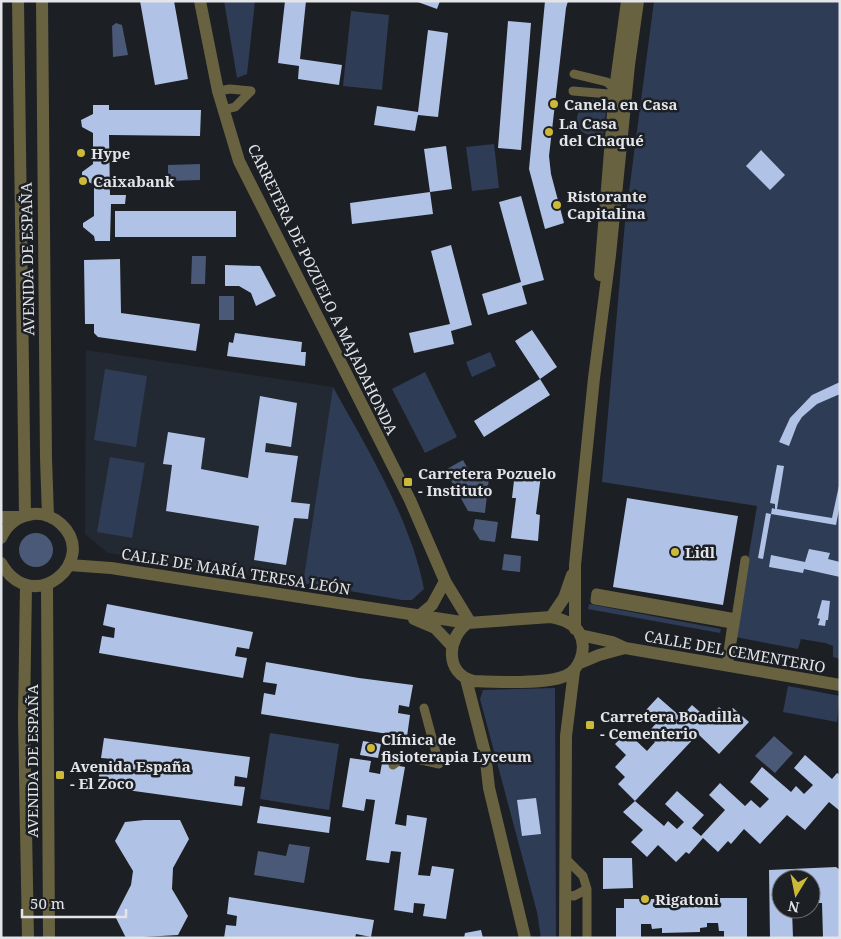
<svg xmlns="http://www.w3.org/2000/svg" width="841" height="939" font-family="'Noto Serif',serif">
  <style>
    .built { fill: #232933 }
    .green { fill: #2f3c56 }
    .water { fill: #495977 }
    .building { fill: #b0c2e5 }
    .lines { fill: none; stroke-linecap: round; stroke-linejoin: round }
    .lane { stroke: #686240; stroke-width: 9 }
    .street { stroke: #686240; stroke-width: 12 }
    .poi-dot { fill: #cdb938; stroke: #1c1f24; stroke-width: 2 }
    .labels { text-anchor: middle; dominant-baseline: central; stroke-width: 5; stroke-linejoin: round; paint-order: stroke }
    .poi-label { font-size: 15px; font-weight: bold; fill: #e3e5e9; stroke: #1c1f24; text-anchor: start }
    .street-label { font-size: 15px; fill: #e3e5e9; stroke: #1c1f24 }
  </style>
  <rect width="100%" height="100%" fill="#1c1f24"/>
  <path class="built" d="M86,350L333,387L303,583L108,553L85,534Z"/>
  <path class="green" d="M224,1H255L247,74L237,78Z
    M654,1H840V659L833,657V646L825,643L801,639L798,649L735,637L757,506L602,482L625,222Z
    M351,11L389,15L382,90L343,86Z
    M593,100L597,101L606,111L603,136C598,135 591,136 586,134C570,127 577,102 593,100Z
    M494,144L499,188L472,191L466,147Z
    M490,352L496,366L472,377L466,362Z
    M105,369L147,376L136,447L94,440Z
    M425,372L457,437L425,453L392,389Z
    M333,387C367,448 411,520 424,589L412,600H402L303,583Z
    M110,457L145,463L132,538L97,532Z
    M589,604L721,629L720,633L588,609Z
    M788,686L840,696L837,722L783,712Z
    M555,688L556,938H541L537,912L480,699L483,690Z
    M270,733L339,744L329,810L260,799Z"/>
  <path class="water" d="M116,23L122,25L128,55L113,57L112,26Z
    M200,164V180L168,181V165Z
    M192,256H206L205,284H191Z
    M219,296H234V320H219Z
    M463,460L472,476L489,478L485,513L468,511L445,470Z
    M475,519L498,522L495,542L480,540L473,529Z
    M19 550a17 17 0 1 1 34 0a17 17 0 1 1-34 0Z
    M504,554L521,556L520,572L502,570Z
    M774,736L793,753L775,773L755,756Z
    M289,844L310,847L304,883L254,875L258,851L286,856Z"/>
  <path class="building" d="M140,1H174L188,79L155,85Z
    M285,1H306L300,59L342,65L339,85L298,79L299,66L278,63Z
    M415,1H440L437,9Z
    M545,1H568L566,8L549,156L551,174L564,223L545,229L529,169Z
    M508,21L531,23L521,150L498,148Z
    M428,30L448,33L438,117L418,115L415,131L374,125L377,106L418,112Z
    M93,105H109V110H201L200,136L109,135L110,195H126L125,204H111L110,241H95L94,236L83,227V223L94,216V185L82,178V172L93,164V133L82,127L81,120L93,114Z
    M446,146L452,189L430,192L424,149Z
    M761,150L785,175L770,190L746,166Z
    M430,192L433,214L352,224L350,203Z
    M521,196L544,280L522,286L527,304L488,315L482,294L521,282L499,202Z
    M115,211H236V237H115Z
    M451,245L472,325L451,331L454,344L414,353L409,333L450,324L431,251Z
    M120,259L121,313L200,324L196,351L98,337L94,333V324H85L84,260Z
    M225,265L260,266L276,296L256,306L251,293L239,286H225Z
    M532,330L557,367L540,379L550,395L484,437L474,421L540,379L515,341Z
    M235,333L302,342L301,352H306L305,366L227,356L229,342L233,343Z
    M840,382V394L817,404L802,417L797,425L789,446L779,442L790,418L812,395Z
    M260,396L297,403L291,447L266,443L265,452L298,456L291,502L310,504L308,519L294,518L286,565L254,560L259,526L166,511L172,465L163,464L168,432L205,438L201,469L248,478Z
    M777,465L784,466L777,509L832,518L840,481V504L836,525L771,514L772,508L775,509V504L770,503Z
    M515,472L541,475L536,514L540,515L538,541L511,538L516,498H512Z
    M627,498L738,516L723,605L613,587Z
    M766,513L771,514L763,559L758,558Z
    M809,549L830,553L828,559L840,562V577L804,569L803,573L769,567L771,555L805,562Z
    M822,600L830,601L828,620H826L825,626L818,625L820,619L817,618Z
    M107,604L253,632L249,649L237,647L235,656L247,658L243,678L99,653L102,636L114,638L115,628L103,625Z
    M266,662L359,678L413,685L409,707L399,705L398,713L410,715L407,737L261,714L264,693L275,695L277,684L263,682Z
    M658,697L681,717L692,705L708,719L719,707L727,714L733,708L749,722L719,754L698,734L635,801L618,784L625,777L615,767L626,755L615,744L627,732L647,751L655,742L646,735L658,721L646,710Z
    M104,738L250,757L247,778L235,776L234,786L245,787L242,806L98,786L100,766L112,768L113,759L101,758Z
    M363,741L381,744L378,758L360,755Z
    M805,755L832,779L837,773L840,775V811L829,802L805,830L787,815L760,844L744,829L731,844L728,841L718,852L703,838L689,854L686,852L676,862L658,845L647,857L631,842L643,830L623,812L635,801L664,826L668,821L677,829L684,822L665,804L677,791L704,815L692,828L701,836L725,810L709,795L720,783L745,806L751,800L760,808L769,799L750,782L762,767L791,792L796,786L804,794L813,785L794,768Z
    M350,758L371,761L369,772L380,774L382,763L405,767L395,824L406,826L407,815L427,818L418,875L430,876L432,866L454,869L446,919L423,916L425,904L414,903L413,913L394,910L401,852L391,851L389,863L366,860L375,800L366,799L364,811L342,807Z
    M536,798L541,834L522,836L517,800Z
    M260,806L331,817L329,833L257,823Z
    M144,820H180L189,839L173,868L172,889L188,916L178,935L126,938L115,916L131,885L133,871L115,841L125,822Z
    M603,858H632L633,888L603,889Z
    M836,867L840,870V938H823L822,903H819V895H811V879H781V909H792L793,938H770L769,870Z
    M229,897L374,920L371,937L356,934L355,938H224L226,925L236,926L237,916L227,914Z
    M706,898H747V938H724V931H719L718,923H707V927L700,928V932L662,933V928L652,929L651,924H641V938H616V908H624V899H655V908L706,906Z
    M481,930L483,938H464L465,933Z"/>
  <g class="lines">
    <path class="lane" d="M218,91L230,89L251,91L235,107L223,110
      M573,91L609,94L615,89L607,82L574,74
      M736,618L745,560
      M726,665L732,624L595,600L596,593L736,618L728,666
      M393,765L402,758H413L439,764L424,708
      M565,858L583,876L587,889V938
      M565,895L574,896L587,889"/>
    <path class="street" d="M18,1L25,515
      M42,1L46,458L48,516
      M200,1L218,91L239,161L410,500L445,581L470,622
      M600,275L615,89L627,1
      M1,517H20
      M1,538C7,524 18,516 33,514C43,513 53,517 61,524C100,560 33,619 1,563
      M69,565L111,568L468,623
      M26,585L24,718L28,938
      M47,585L49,938
      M420,615L432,605L445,581
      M551,617C562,619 574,623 580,634C587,649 580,670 565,676C548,684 493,682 474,681C444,674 447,637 468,623Z
      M551,617L564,598L572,575
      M414,619L435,628L452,646
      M575,629V565L594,378L610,255L629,65L638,1
      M580,635L612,642L625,648L840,685
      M580,663L599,655L625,648
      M466,679L485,753L489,788L525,938
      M565,938L566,736L574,671"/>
  </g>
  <g class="poi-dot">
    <circle cx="554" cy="104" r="5"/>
    <circle cx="549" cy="132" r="5"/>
    <circle cx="81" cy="153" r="5"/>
    <circle cx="83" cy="181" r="5"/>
    <circle cx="557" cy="205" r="5"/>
    <rect x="403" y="477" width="10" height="10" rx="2.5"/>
    <circle cx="675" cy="552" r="5"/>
    <rect x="585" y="720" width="10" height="10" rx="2.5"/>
    <circle cx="371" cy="748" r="5"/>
    <rect x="55" y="770" width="10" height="10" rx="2.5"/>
    <circle cx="645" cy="899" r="5"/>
  </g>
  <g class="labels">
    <g class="poi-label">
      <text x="564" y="104">Canela en Casa</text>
      <text x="559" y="123">La Casa<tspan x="559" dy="17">del Chaqué</tspan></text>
      <text x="91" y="153">Hype</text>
      <text x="93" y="181">Caixabank</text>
      <text x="567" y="196">Ristorante<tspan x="567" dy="17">Capitalina</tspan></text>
      <text x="418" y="473">Carretera Pozuelo<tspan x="418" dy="17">- Instituto</tspan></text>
      <text x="685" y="552">Lidl</text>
      <text x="600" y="716">Carretera Boadilla<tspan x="600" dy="17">- Cementerio</tspan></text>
      <text x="381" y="739">Clínica de<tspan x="381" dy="17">fisioterapia Lyceum</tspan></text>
      <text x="70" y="766">Avenida España<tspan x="70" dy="17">- El Zoco</tspan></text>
      <text x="655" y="899">Rigatoni</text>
    </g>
    <g class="street-label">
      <text transform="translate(27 259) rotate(-91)">AVENIDA DE ESPAÑA</text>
      <text transform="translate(323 289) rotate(64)">CARRETERA DE POZUELO A MAJADAHONDA</text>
      <text transform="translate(236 571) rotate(9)">CALLE DE MARÍA TERESA LEÓN</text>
      <text transform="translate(735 651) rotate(10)">CALLE DEL CEMENTERIO</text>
      <text transform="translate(32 761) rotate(-90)">AVENIDA DE ESPAÑA</text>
    </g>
  </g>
  <rect width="841" height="939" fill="none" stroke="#e3e5e9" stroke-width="5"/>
  <g transform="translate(796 894) rotate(190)"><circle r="24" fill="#1c1f24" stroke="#6c6e73"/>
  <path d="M0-4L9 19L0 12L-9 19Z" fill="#cdb938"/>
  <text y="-8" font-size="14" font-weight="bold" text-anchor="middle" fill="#e3e5e9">N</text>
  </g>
  <path d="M22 909v8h104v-8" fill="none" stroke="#e3e5e9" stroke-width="2.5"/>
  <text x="30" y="909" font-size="15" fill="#e3e5e9" stroke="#1c1f24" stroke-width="4" paint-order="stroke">50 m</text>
</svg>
